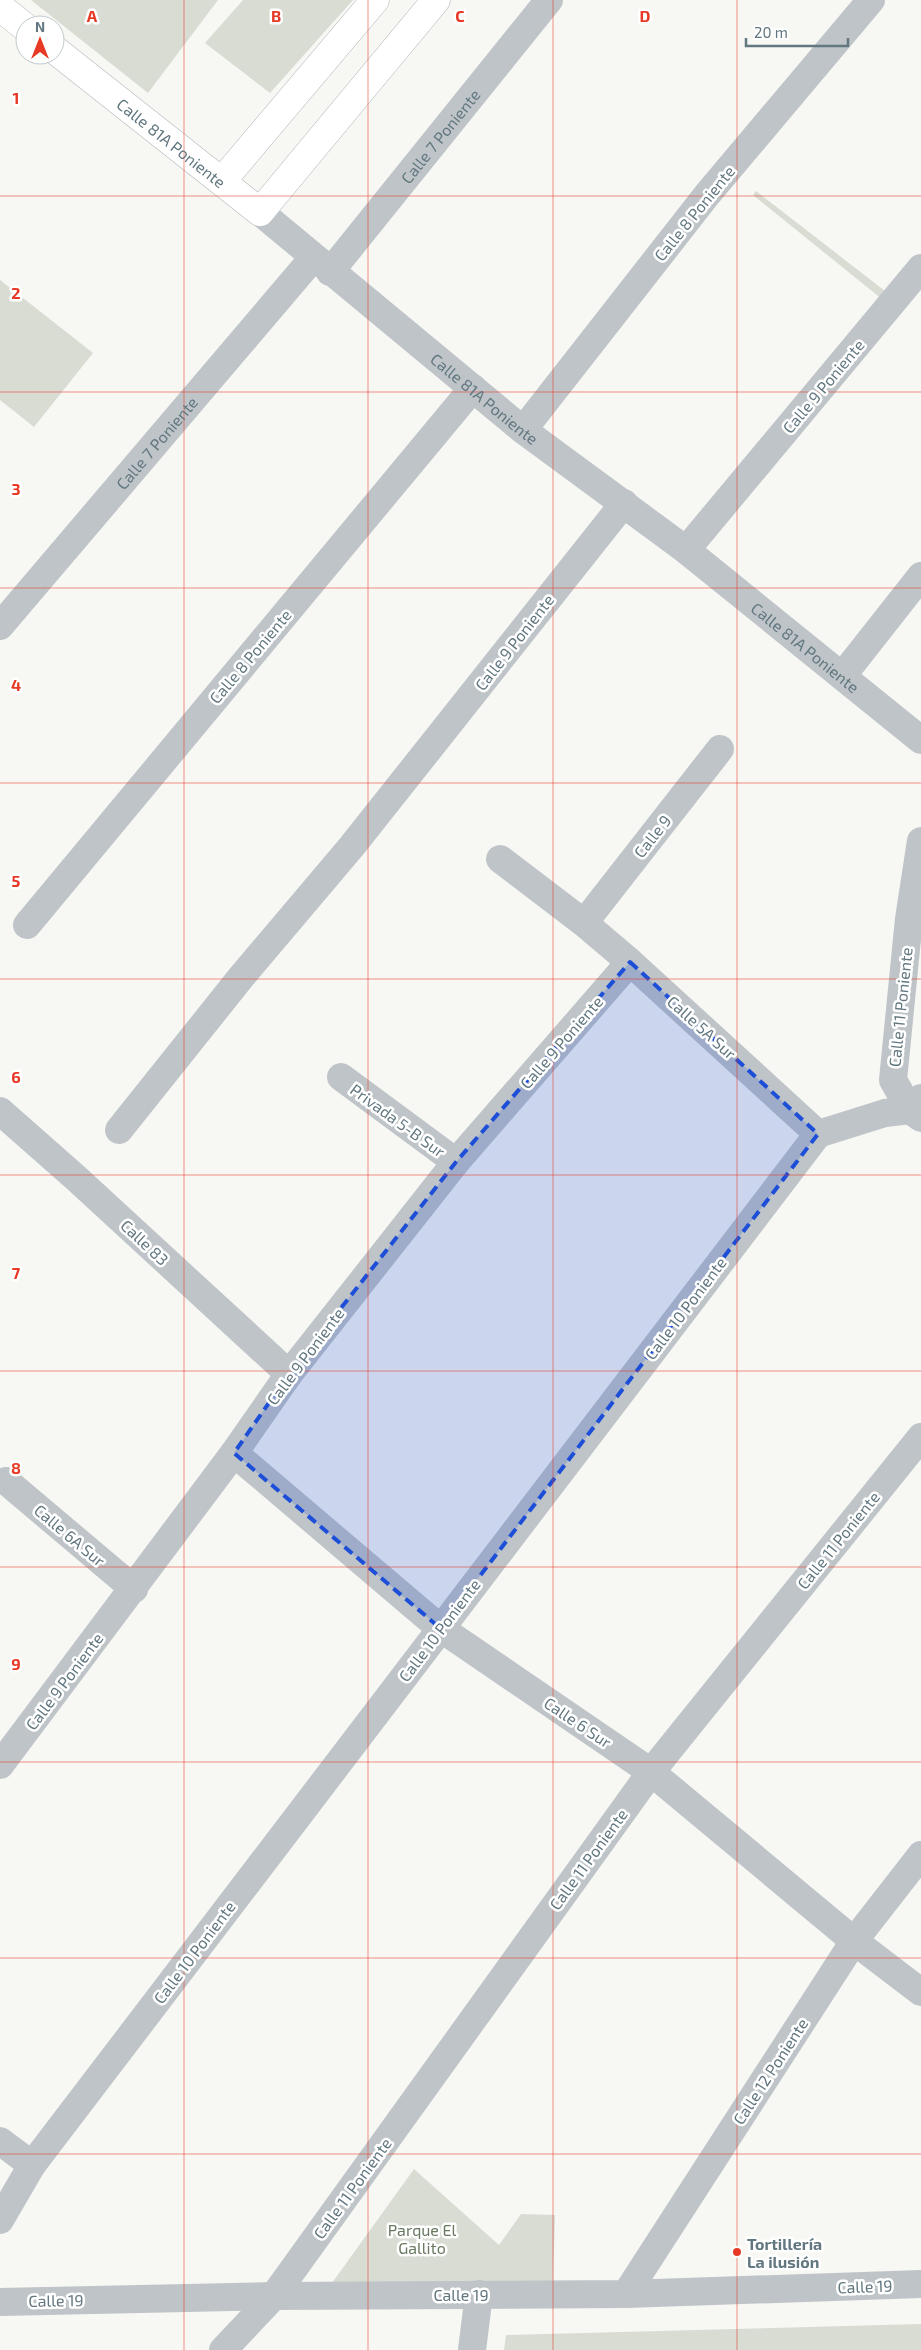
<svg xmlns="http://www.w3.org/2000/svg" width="921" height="2350" font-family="'Exo 2',sans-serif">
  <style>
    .green { fill: #d8dcd3 }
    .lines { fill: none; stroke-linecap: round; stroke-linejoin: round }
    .major-casing { stroke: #b2b8bb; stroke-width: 29 }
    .minor { stroke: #bec4c7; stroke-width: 28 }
    .major { stroke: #fff; stroke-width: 28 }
    .marked { fill: #1d4ed8; fill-opacity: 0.2; stroke: #1d4ed8; stroke-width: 4; stroke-dasharray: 10 6; stroke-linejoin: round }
    .grid { fill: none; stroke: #e73925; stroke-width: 1; stroke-opacity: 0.55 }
    .poi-dot { fill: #e73925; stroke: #fff; stroke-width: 2 }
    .labels { text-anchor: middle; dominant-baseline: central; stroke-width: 5; stroke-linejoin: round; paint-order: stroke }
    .street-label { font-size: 16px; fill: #627780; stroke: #fff }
    .park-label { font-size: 16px; fill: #687861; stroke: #fff }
    .poi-label { font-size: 16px; font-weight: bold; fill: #627780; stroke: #fff; text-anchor: start }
    .grid-label { font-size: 16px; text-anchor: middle; font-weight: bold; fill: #e73925; stroke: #fff; stroke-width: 5; stroke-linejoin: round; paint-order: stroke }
  </style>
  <rect width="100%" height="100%" fill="#f7f7f4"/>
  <path class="green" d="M31,0H218L148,93Z
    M243,0H353L270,93L205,43Z
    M756,191L894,298L888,304L753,195Z
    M0,280L93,353L34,427L0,400Z
    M414,2169L499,2245L521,2214L555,2215L553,2284L332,2283Z
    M921,2324V2350H504L506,2335Z"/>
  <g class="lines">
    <g class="major-casing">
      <g id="major">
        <path d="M0,7L25,27"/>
        <path id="s4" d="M55,50L260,212L436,0"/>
        <path d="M222,181L375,0"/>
      </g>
    </g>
    <g class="minor">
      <path id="s1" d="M260,212L523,430L686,550L921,740"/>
      <path id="s2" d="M330,272L549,0"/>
      <path d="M523,430L706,196L871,0"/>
      <path d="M686,550L921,268"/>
      <path id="s3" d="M0,626L313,258"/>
      <path d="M843,675L921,576"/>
      <path d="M921,841L909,919L893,1080L910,1110L921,1118"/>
      <path d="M500,859L584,923L630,962L818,1134"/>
      <path d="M584,923L720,749"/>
      <path d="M27,925L473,388"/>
      <path d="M341,1077L456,1162"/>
      <path d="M0,1111L76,1178L289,1374"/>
      <path d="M119,1130L242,976L352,846L624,503"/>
      <path d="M234,1453L440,1628L651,1772L854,1941L921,1992"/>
      <path d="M6,1481L134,1589"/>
      <path d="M0,1765L234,1453L289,1374L456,1162L630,962"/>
      <path d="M0,2141L32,2165"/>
      <path d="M0,2220L32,2165L818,1134L885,1113L910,1110L921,1098"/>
      <path d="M626,2294L854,1941L921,1855"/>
      <path d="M0,2302L274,2296L626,2294L921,2284"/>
      <path d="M223,2350L274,2296L651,1772L921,1437"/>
      <path d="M472,2350L479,2294"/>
    </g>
    <use href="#major" class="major"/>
  </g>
  <path class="marked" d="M630,962L818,1134L440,1628L234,1453L289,1374L456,1162Z"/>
  <path class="grid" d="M184,0V2350M368,0V2350M553,0V2350M737,0V2350M0,196H921M0,392H921M0,588H921M0,783H921M0,979H921M0,1175H921M0,1371H921M0,1567H921M0,1762H921M0,1958H921M0,2154H921"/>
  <circle class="poi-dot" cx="737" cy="2252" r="5"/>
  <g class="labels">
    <g class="street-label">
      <text stroke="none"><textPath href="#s2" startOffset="175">Calle 7 Poniente</textPath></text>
      <text stroke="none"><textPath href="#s4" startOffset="149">Calle 81A Poniente</textPath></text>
      <text transform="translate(694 213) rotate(-51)">Calle 8 Poniente</text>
      <text transform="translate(823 386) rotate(-50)">Calle 9 Poniente</text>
      <text stroke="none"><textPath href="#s1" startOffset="292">Calle 81A Poniente</textPath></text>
      <text stroke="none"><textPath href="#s3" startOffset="241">Calle 7 Poniente</textPath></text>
      <text transform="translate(514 642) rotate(-52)">Calle 9 Poniente</text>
      <text stroke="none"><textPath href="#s1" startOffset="698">Calle 81A Poniente</textPath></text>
      <text transform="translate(250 656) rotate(-50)">Calle 8 Poniente</text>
      <text transform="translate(652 836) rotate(-52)">Calle 9</text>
      <text transform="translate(900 1007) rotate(-84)">Calle 11 Poniente</text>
      <text transform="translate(702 1027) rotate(42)">Calle 5A Sur</text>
      <text transform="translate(561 1042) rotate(-49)">Calle 9 Poniente</text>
      <text transform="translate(398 1120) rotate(36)">Privada 5-B Sur</text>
      <text transform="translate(145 1242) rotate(43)">Calle 83</text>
      <text transform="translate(685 1308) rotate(-53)">Calle 10 Poniente</text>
      <text transform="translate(305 1356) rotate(-53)">Calle 9 Poniente</text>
      <text transform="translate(70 1535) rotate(40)">Calle 6A Sur</text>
      <text transform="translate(838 1540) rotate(-51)">Calle 11 Poniente</text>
      <text transform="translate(439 1630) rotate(-53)">Calle 10 Poniente</text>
      <text transform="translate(64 1681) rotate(-53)">Calle 9 Poniente</text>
      <text transform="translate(578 1722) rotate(34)">Calle 6 Sur</text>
      <text transform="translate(588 1859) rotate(-54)">Calle 11 Poniente</text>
      <text transform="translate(194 1952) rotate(-53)">Calle 10 Poniente</text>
      <text transform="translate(770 2071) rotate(-57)">Calle 12 Poniente</text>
      <text transform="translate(352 2188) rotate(-54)">Calle 11 Poniente</text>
      <text transform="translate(865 2286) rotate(-2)">Calle 19</text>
      <text x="461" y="2294">Calle 19</text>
      <text transform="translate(56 2300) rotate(-1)">Calle 19</text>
    </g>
    <g class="park-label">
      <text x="422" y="2229">Parque El<tspan x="422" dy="18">Gallito</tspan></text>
    </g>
    <g class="poi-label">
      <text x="747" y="2243">Tortillería<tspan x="747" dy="18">La ilusión</tspan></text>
    </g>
  </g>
  <g class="grid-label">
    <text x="92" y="22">A</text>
    <text x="276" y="22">B</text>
    <text x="460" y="22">C</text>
    <text x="645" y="22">D</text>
    <text x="16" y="104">1</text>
    <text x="16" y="299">2</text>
    <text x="16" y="495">3</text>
    <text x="16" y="691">4</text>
    <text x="16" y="887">5</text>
    <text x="16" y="1083">6</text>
    <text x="16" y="1279">7</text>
    <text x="16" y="1474">8</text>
    <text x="16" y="1670">9</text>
  </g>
  <g transform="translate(40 40)"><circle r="24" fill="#ffffff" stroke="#c0c9cc"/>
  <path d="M0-4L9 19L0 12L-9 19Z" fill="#e73925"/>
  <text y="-8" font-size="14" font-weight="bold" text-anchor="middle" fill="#627780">N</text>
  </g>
  <path d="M746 38v8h102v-8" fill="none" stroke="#627780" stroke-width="2.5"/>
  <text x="754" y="38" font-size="15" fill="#627780" stroke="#ffffff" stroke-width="4" paint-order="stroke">20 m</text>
</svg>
